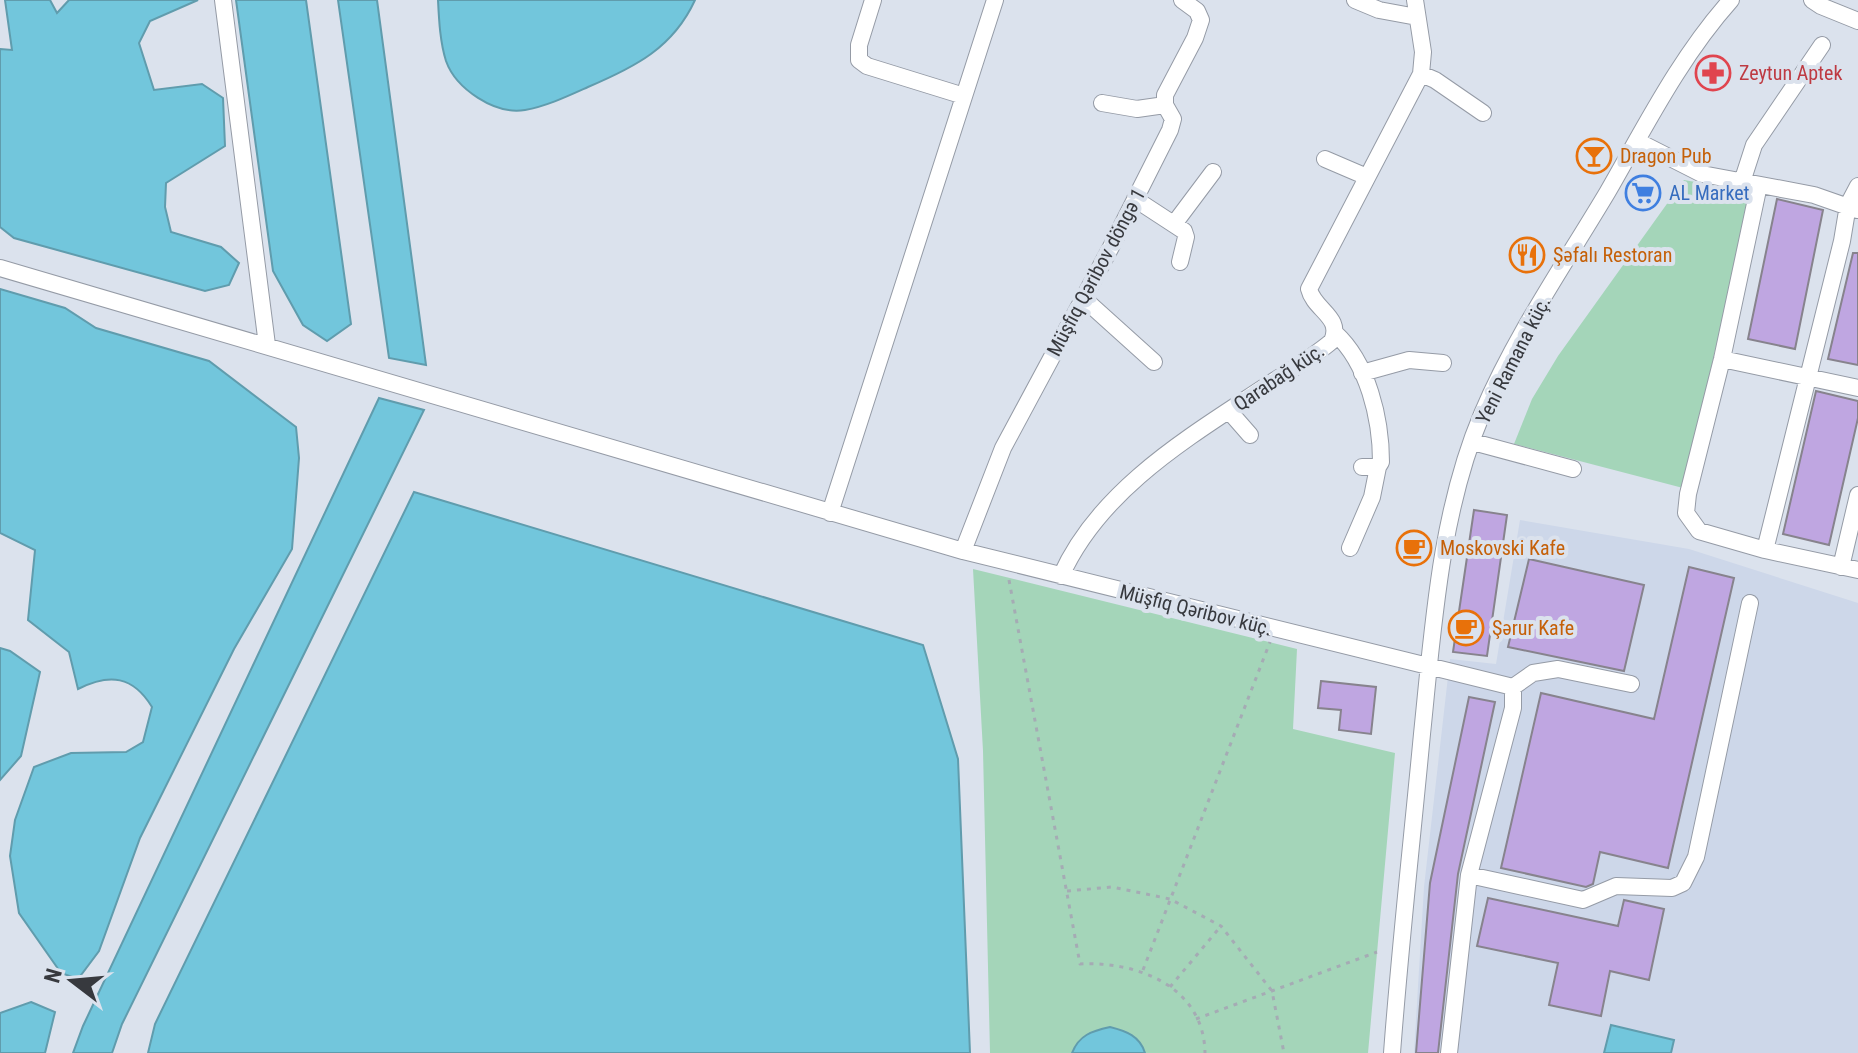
<svg xmlns="http://www.w3.org/2000/svg" width="1858" height="1053" font-family="'Roboto Condensed',sans-serif">
  <style>
    .built { fill: #cdd7e9 }
    .green { fill: #a4d5b9 }
    .water { fill: #72c6dc; stroke: #609cad; stroke-width: 2 }
    .building { fill: #bfa6e1; stroke: #87838d; stroke-width: 2 }
    .lines { fill: none; stroke-linecap: round; stroke-linejoin: round }
    .minor-casing { stroke: #959ba6; stroke-width: 18 }
    .path { stroke: #a5abb4; stroke-width: 3; stroke-dasharray: 4 6; stroke-linecap: butt }
    .minor { stroke: #fff; stroke-width: 16 }
    .labels { text-anchor: middle; dominant-baseline: central; stroke-width: 8; stroke-linejoin: round; paint-order: stroke }
    .health-label { font-size: 20px; fill: #be3a42; stroke: #dbe2ed; text-anchor: start }
    .food-label { font-size: 20px; fill: #c56008; stroke: #dbe2ed; text-anchor: start }
    .shop-label { font-size: 20px; fill: #366cbe; stroke: #dbe2ed; text-anchor: start }
    .street-label { font-size: 20px; fill: #37393e; stroke: #dbe2ed }
  </style>
  <rect width="100%" height="100%" fill="#dbe2ed"/>
  <path class="built" d="M1520,520L1689,549L1858,603V1053H1414L1424,887L1450,659L1496,664Z"/>
  <path class="green" d="M1684,180L1752,192L1683,488L1514,444L1532,399L1558,356Z
    M973,569L1297,649L1293,729L1395,753L1368,1053H990L983,751Z"/>
  <path class="water" d="M5,0H50L57,13L69,0H198L150,21L139,43L154,90L202,84L223,98L225,146L166,183L165,207L171,232L221,247L239,263L229,285L205,291L14,238L0,227V49L12,50Z
    M236,0H306L351,324L327,341L303,325L273,271Z
    M338,0H377L426,365L389,358Z
    M438,0H695C673,48 635,67 588,87C568,96 547,106 525,110C495,115 456,89 446,61C440,42 439,20 438,0Z
    M0,289L65,308L96,328L209,361L296,427L299,458L292,549L234,649L140,838L99,951L78,979L61,973L19,913L10,856L15,820L34,767L71,753L126,752L143,742L152,707C133,676 110,673 78,689L69,652L28,620L35,550L0,533Z
    M379,398L424,410L122,1024L112,1053H73L83,1026Z
    M414,492L923,645L958,759L970,1053H148L155,1024Z
    M0,648L10,651L40,672L21,756L0,780Z
    M31,1002L55,1012L45,1053H0V1013Z
    M1611,1025L1674,1040L1671,1053H1604Z
    M1110,1027C1126,1031 1140,1036 1145,1053H1072C1079,1035 1092,1031 1110,1027Z"/>
  <path class="building" d="M1777,199L1823,210L1795,349L1748,339Z
    M1853,253H1858V365L1828,359Z
    M1816,391L1858,401V418L1829,545L1783,534Z
    M1474,510L1507,515L1487,656L1453,652Z
    M1529,559L1644,585L1624,671L1508,647Z
    M1689,567L1734,578L1668,868L1600,852L1593,884L1586,887L1501,868L1541,693L1654,719Z
    M1321,681L1376,687L1371,734L1339,730L1341,710L1318,708Z
    M1469,697L1495,702L1458,874L1438,1053H1416L1430,883Z
    M1488,898L1618,926L1624,900L1664,909L1649,980L1610,971L1601,1016L1549,1005L1558,963L1477,946Z"/>
  <g class="lines">
    <g class="minor-casing">
      <path id="minor" d="M223,0L267,345
        M873,0L859,45V60L867,66L964,96
        M1355,0L1379,10L1417,17
        M1812,0L1821,6L1858,21
        M1421,74L1435,80L1483,113
        M1102,103L1137,109L1165,105
        M1637,141L1702,174L1814,195L1857,210
        M1325,159L1367,177
        M1742,182L1754,145L1822,45
        M1759,185L1722,359L1688,494L1686,513L1699,531L1765,550L1858,570
        M1135,199L1184,231L1186,237L1180,262
        M1174,224L1213,172
        M0,268L963,551L1513,687L1533,673L1558,669L1631,684
        M1083,298L1154,362
        M1335,333C1368,363 1381,419 1381,462L1378,467H1362
        M1722,359L1858,388
        M1362,373L1409,360L1443,363
        M1229,411L1250,435
        M1473,442L1573,469
        M830,513L995,0
        M1350,548L1372,497L1378,467
        M1765,550L1842,241L1848,205L1858,186
        M963,551L1003,448L1111,247L1170,130L1173,119L1165,105V95L1195,38L1201,20L1197,11L1182,0
        M1841,567L1858,495
        M1061,576C1100,489 1189,437 1266,386C1288,372 1312,358 1332,341C1343,317 1314,310 1309,289L1421,74L1423,52L1415,0
        M1469,875L1583,900L1616,886L1672,888L1683,883L1696,857L1750,603
        M1392,1053C1400,946 1412,840 1422,734C1433,628 1440,513 1482,414C1515,336 1564,265 1607,193C1645,127 1680,57 1731,0
        M1449,1053L1469,875L1513,708V687"/>
    </g>
    <path class="path" d="M1009,580L1080,964C1138,961 1204,987 1205,1053
      M1067,891L1112,887L1170,899L1221,926L1272,991L1284,1053
      M1143,970L1270,642
      M1170,987L1221,926
      M1196,1019L1377,952"/>
    <use href="#minor" class="minor"/>
  </g>
  <defs>
    <g id="pharmacy-ring" transform="scale(1.8)"><circle r="9.5" fill="#dbe2ed" stroke="#e0444e" stroke-width="1.5"/><path d="M-2-6h4v4h4v4h-4v4h-4v-4h-4v-4h4Z" fill="#e0444e"/></g>
    <g id="bar-ring" transform="scale(1.8)"><circle r="9.5" fill="#dbe2ed" stroke="#e8710a" stroke-width="1.5"/><path d="M-6-5H6L.8 .8V4.5H3.5V6h-7V4.5H-.8V.8Z" fill="#e8710a"/></g>
    <g id="supermarket-ring" transform="scale(1.8)"><circle r="9.5" fill="#dbe2ed" stroke="#3f7fe0" stroke-width="1.5"/><path d="M-6-5.5h2.5l.6 2H6L4.5 2H-2.5L-4.4-4H-6ZM-1.5 3.2a1.3 1.3 0 1 0 .1 0ZM3 3.2a1.3 1.3 0 1 0 .1 0Z" fill="#3f7fe0"/></g>
    <g id="restaurant-ring" transform="scale(1.8)"><circle r="9.5" fill="#dbe2ed" stroke="#e8710a" stroke-width="1.5"/><path d="M-5-6h1v4h1v-4h1v4h1v-4h1v5L-1.5 .5V6h-2V.5L-5-1ZM5-6V6H3V1.5H1.5Q1.5-4 5-6Z" fill="#e8710a"/></g>
    <g id="cafe-ring" transform="scale(1.8)"><circle r="9.5" fill="#dbe2ed" stroke="#e8710a" stroke-width="1.5"/><path d="M-5.5-4.5H6V0H3Q3 3.5 0 3.5H-2.5Q-5.5 3.5-5.5 0ZM3-3.2v2h1.7v-2ZM-6 4.5H4V6H-6Z" fill="#e8710a"/></g>
  </defs>
  <g fill-rule="evenodd">
    <use href="#pharmacy-ring" x="1713" y="73"/>
    <use href="#bar-ring" x="1594" y="156"/>
    <use href="#supermarket-ring" x="1643" y="193"/>
    <use href="#restaurant-ring" x="1527" y="255"/>
    <use href="#cafe-ring" x="1414" y="548"/>
    <use href="#cafe-ring" x="1466" y="628"/>
  </g>
  <g class="labels">
    <g class="health-label">
      <text x="1739" y="73">Zeytun Aptek</text>
    </g>
    <g class="food-label">
      <text x="1620" y="156">Dragon Pub</text>
      <text x="1553" y="255">Şəfalı Restoran</text>
      <text x="1440" y="548">Moskovski Kafe</text>
      <text x="1492" y="628">Şərur Kafe</text>
    </g>
    <g class="shop-label">
      <text x="1669" y="193">AL Market</text>
    </g>
    <g class="street-label">
      <text transform="translate(1096 272) rotate(-62)">Müşfiq Qəribov döngə 1</text>
      <text transform="translate(1513 360) rotate(-63)">Yeni Ramana küç.</text>
      <text transform="translate(1279 377) rotate(-34)">Qarabağ küç.</text>
      <text transform="translate(1196 610) rotate(14)">Müşfiq Qəribov küç.</text>
    </g>
  </g>
  <g transform="translate(72 981) rotate(286)" stroke="#dbe2ed" stroke-width="6" paint-order="stroke">
  <path d="M0-6L14 30L0 20L-14 30Z" fill="#37393e"/>
  <text y="-12" font-size="22" font-weight="bold" text-anchor="middle" fill="#37393e">N</text>
  </g>
</svg>
